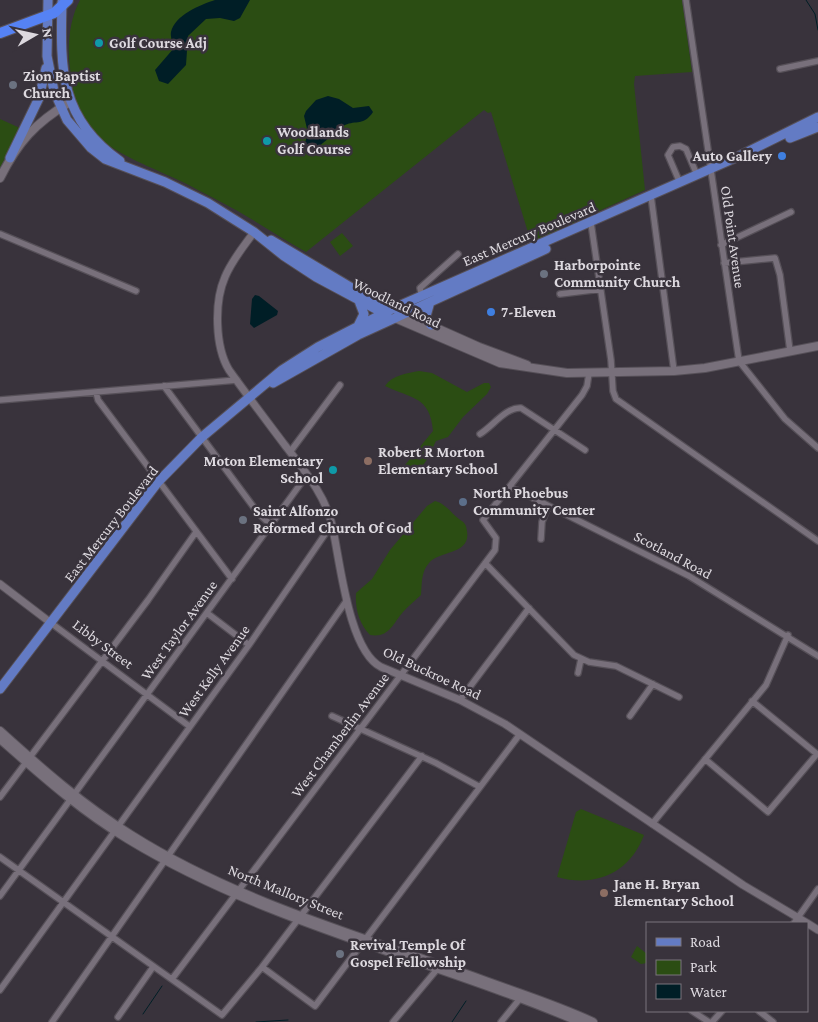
<svg xmlns="http://www.w3.org/2000/svg" width="818" height="1022" font-family="'Crimson Pro',serif">
  <style>
    .green { fill: #2b4d13 }
    .water { fill: #001e26 }
    .lines { fill: none; stroke-linecap: round; stroke-linejoin: round }
    .stream { stroke: #001e26; stroke-width: 1 }
    .minor-casing { stroke: #565058; stroke-width: 8 }
    .tertiary-casing { stroke: #565058; stroke-width: 9 }
    .secondary-casing { stroke: #565058; stroke-width: 10 }
    .primary-casing { stroke: #565058; stroke-width: 11 }
    .motorway-casing { stroke: #565058; stroke-width: 12 }
    .minor { stroke: #78707b; stroke-width: 5.5 }
    .tertiary { stroke: #78707b; stroke-width: 7 }
    .secondary { stroke: #78707b; stroke-width: 8 }
    .primary { stroke: #637bc4; stroke-width: 9 }
    .motorway { stroke: #5582f4; stroke-width: 10 }
    .culture-dot { fill: #0f9aa8; stroke: #39333c; stroke-width: 2 }
    .worship-dot { fill: #6b7280; stroke: #39333c; stroke-width: 2 }
    .shop-dot { fill: #3f7fe0; stroke: #39333c; stroke-width: 2 }
    .education-dot { fill: #8d6e63; stroke: #39333c; stroke-width: 2 }
    .service-dot { fill: #5c6f8a; stroke: #39333c; stroke-width: 2 }
    .labels { text-anchor: middle; dominant-baseline: central; stroke-width: 5; stroke-linejoin: round; paint-order: stroke }
    .poi-label { font-size: 15px; font-weight: bold; fill: #ddd9df; stroke: #39333c; text-anchor: start }
    .street-label { font-size: 15px; fill: #ddd9df; stroke: #39333c }
  </style>
  <rect width="100%" height="100%" fill="#39333c"/>
  <path class="green" d="M80,0H682L692,72L635,76L634,84L645,190L531,242L491,112L488,113L484,110L306,252C278,236 250,217 221,202C205,194 190,185 174,178C136,160 84,144 74,97C72,91 74,85 72,78C66,55 68,22 80,0Z
    M0,119L20,128L0,168Z
    M342,233L353,246L340,256L330,242Z
    M419,371L432,373L467,392L484,383H489L491,387L487,394L463,417L448,437L436,441C429,454 426,468 411,474L406,469L405,465L433,431C430,396 412,399 385,386C392,375 408,373 419,371Z
    M435,501C446,504 450,512 459,519C465,523 466,524 467,531C471,555 440,550 429,563C421,572 422,583 421,595C415,601 408,606 403,612C392,625 389,638 370,635C359,623 355,609 356,593L372,579L390,550L427,506Z
    M581,809L644,835C630,873 595,888 557,877L576,812Z
    M637,946L647,954V963L641,964L631,957Z"/>
  <path class="water" d="M215,0H250L240,18L234,21L220,18L206,19L188,36L186,65L168,84L159,81L155,70L174,48C173,43 170,38 171,32C175,15 200,5 215,0Z
    M328,96L339,99L353,108L369,106L373,112C364,126 356,120 345,125C333,131 319,152 306,151L304,146L308,133L304,116L306,111L316,100Z
    M255,295L259,296L278,311L277,315L254,328L250,324L252,299Z"/>
  <g class="lines">
    <path class="stream" d="M806,0L815,14L818,30
      M143,1014L162,986
      M256,1022L288,1020
      M452,1022L466,1001"/>
    <g class="minor-casing">
      <path id="minor" d="M686,0L739,361L785,419L818,448
        M780,69L818,61
        M680,183L668,155L673,147L680,146L686,149L697,175
        M651,196L674,371
        M591,223L611,360L613,391L616,399L818,541
        M0,234L136,291
        M721,245L791,212
        M724,263L775,258L780,275L790,351
        M560,294L601,289
        M422,297L420,288L458,254
        M164,386L258,513L272,526
        M96,392L98,400L232,579
        M0,400L237,380
        M480,434C493,426 506,407 521,408L585,450
        M290,452L340,385
        M511,487L689,576L818,656
        M541,539L542,522L548,506
        M485,563L574,655L589,662L616,666L679,697
        M207,613L249,645
        M51,623L189,726
        M578,673L581,659
        M460,700L529,608
        M332,716L436,763L480,787
        M630,716L653,684
        M705,759L768,812L817,754L752,701
        M0,797L148,600L196,532
        M652,824L766,685L788,635
        M0,857L222,1015L262,967L422,756
        M0,896L307,475
        M794,923L818,889
        M262,967L315,1006L520,734
        M172,979L495,550L496,538L483,520L582,395L587,386L589,373
        M0,990L249,645L332,524
        M692,1011L709,1022
        M759,1011L773,1022
        M118,1017L153,967
        M52,1022L347,600
        M393,1022L439,967
        M501,1022L522,996
        M712,1022L722,1011"/>
    </g>
    <g class="tertiary-casing">
      <path id="tertiary" d="M254,232C244,246 232,260 225,277C214,302 215,347 229,370C247,395 266,420 284,444C303,469 325,494 332,525C340,559 348,650 381,667L460,700L505,724L743,885L807,923
        M0,584L51,623
        M807,923L818,930"/>
    </g>
    <g class="secondary-casing">
      <path id="secondary" d="M0,178C18,142 35,123 70,102
        M405,314L479,347L527,365
        M395,318L500,363L567,373L674,371L705,368L818,346
        M0,731C42,769 83,805 131,835C237,902 363,937 480,979C518,993 557,1005 593,1022
        M0,739C41,775 81,811 128,839C268,924 430,958 580,1022"/>
    </g>
    <g class="primary-casing">
      <path id="primary" d="M48,0L47,56L54,91L67,120L91,148L105,159L165,182L208,203L254,232L284,256L316,277L387,315
        M62,2C60,70 60,119 120,161
        M790,138L818,127
        M10,158L39,98L46,68
        M271,240L352,288L395,309
        M430,302L426,316L431,325
        M358,326L364,314L359,301
        M273,383L358,335L546,249
        M0,689L158,482L202,437L282,370L318,347L394,308L735,158L818,117"/>
    </g>
    <g class="motorway-casing">
      <path id="motorway" d="M0,33L54,13L68,0"/>
    </g>
    <use href="#minor" class="minor"/>
    <use href="#tertiary" class="tertiary"/>
    <use href="#secondary" class="secondary"/>
    <use href="#primary" class="primary"/>
    <use href="#motorway" class="motorway"/>
  </g>
  <g class="culture-dot">
    <circle cx="99" cy="43" r="5"/>
    <circle cx="267" cy="141" r="5"/>
    <circle cx="333" cy="470" r="5"/>
  </g>
  <g class="worship-dot">
    <circle cx="13" cy="85" r="5"/>
    <circle cx="544" cy="274" r="5"/>
    <circle cx="243" cy="520" r="5"/>
    <circle cx="340" cy="954" r="5"/>
  </g>
  <g class="shop-dot">
    <circle cx="782" cy="156" r="5"/>
    <circle cx="491" cy="312" r="5"/>
  </g>
  <g class="education-dot">
    <circle cx="368" cy="461" r="5"/>
    <circle cx="604" cy="893" r="5"/>
  </g>
  <circle class="service-dot" cx="463" cy="502" r="5"/>
  <g class="labels">
    <g class="poi-label">
      <text x="109" y="43">Golf Course Adj</text>
      <text x="23" y="76">Zion Baptist<tspan x="23" dy="17">Church</tspan></text>
      <text x="277" y="132">Woodlands<tspan x="277" dy="17">Golf Course</tspan></text>
      <text x="772" y="156" text-anchor="end">Auto Gallery</text>
      <text x="554" y="265">Harborpointe<tspan x="554" dy="17">Community Church</tspan></text>
      <text x="501" y="312">7-Eleven</text>
      <text x="378" y="452">Robert R Morton<tspan x="378" dy="17">Elementary School</tspan></text>
      <text x="323" y="461" text-anchor="end">Moton Elementary<tspan x="323" dy="17">School</tspan></text>
      <text x="473" y="493">North Phoebus<tspan x="473" dy="17">Community Center</tspan></text>
      <text x="253" y="511">Saint Alfonzo<tspan x="253" dy="17">Reformed Church Of God</tspan></text>
      <text x="614" y="884">Jane H. Bryan<tspan x="614" dy="17">Elementary School</tspan></text>
      <text x="350" y="945">Revival Temple Of<tspan x="350" dy="17">Gospel Fellowship</tspan></text>
    </g>
    <g class="street-label">
      <text transform="translate(529 234) rotate(-23)">East Mercury Boulevard</text>
      <text transform="translate(733 237) rotate(82)">Old Point Avenue</text>
      <text transform="translate(397 303) rotate(26)">Woodland Road</text>
      <text transform="translate(111 524) rotate(-52)">East Mercury Boulevard</text>
      <text transform="translate(673 555) rotate(28)">Scotland Road</text>
      <text transform="translate(179 630) rotate(-54)">West Taylor Avenue</text>
      <text transform="translate(103 644) rotate(37)">Libby Street</text>
      <text transform="translate(214 671) rotate(-54)">West Kelly Avenue</text>
      <text transform="translate(432 673) rotate(25)">Old Buckroe Road</text>
      <text transform="translate(340 735) rotate(-53)">West Chamberlin Avenue</text>
      <text transform="translate(286 892) rotate(22)">North Mallory Street</text>
    </g>
  </g>
  <rect x="646" y="922" width="162" height="90" fill="#39333c" stroke="#7b757d"/>
  <rect x="656" y="938" width="25" height="8" fill="#637bc4" stroke="#7b757d"/>
  <text x="690" y="947" font-size="15" fill="#ddd9df">Road</text>
  <rect x="656" y="960" width="25" height="15" fill="#2b4d13" stroke="#7b757d"/>
  <text x="690" y="972" font-size="15" fill="#ddd9df">Park</text>
  <rect x="656" y="984" width="25" height="15" fill="#001e26" stroke="#7b757d"/>
  <text x="690" y="997" font-size="15" fill="#ddd9df">Water</text>
  <g transform="translate(35 35) rotate(81)" stroke="#39333c" stroke-width="4" paint-order="stroke">
  <path d="M0-4L9 19L0 12L-9 19Z" fill="#ddd9df"/>
  <text y="-8" font-size="14" font-weight="bold" text-anchor="middle" fill="#ddd9df">N</text>
  </g>
</svg>
